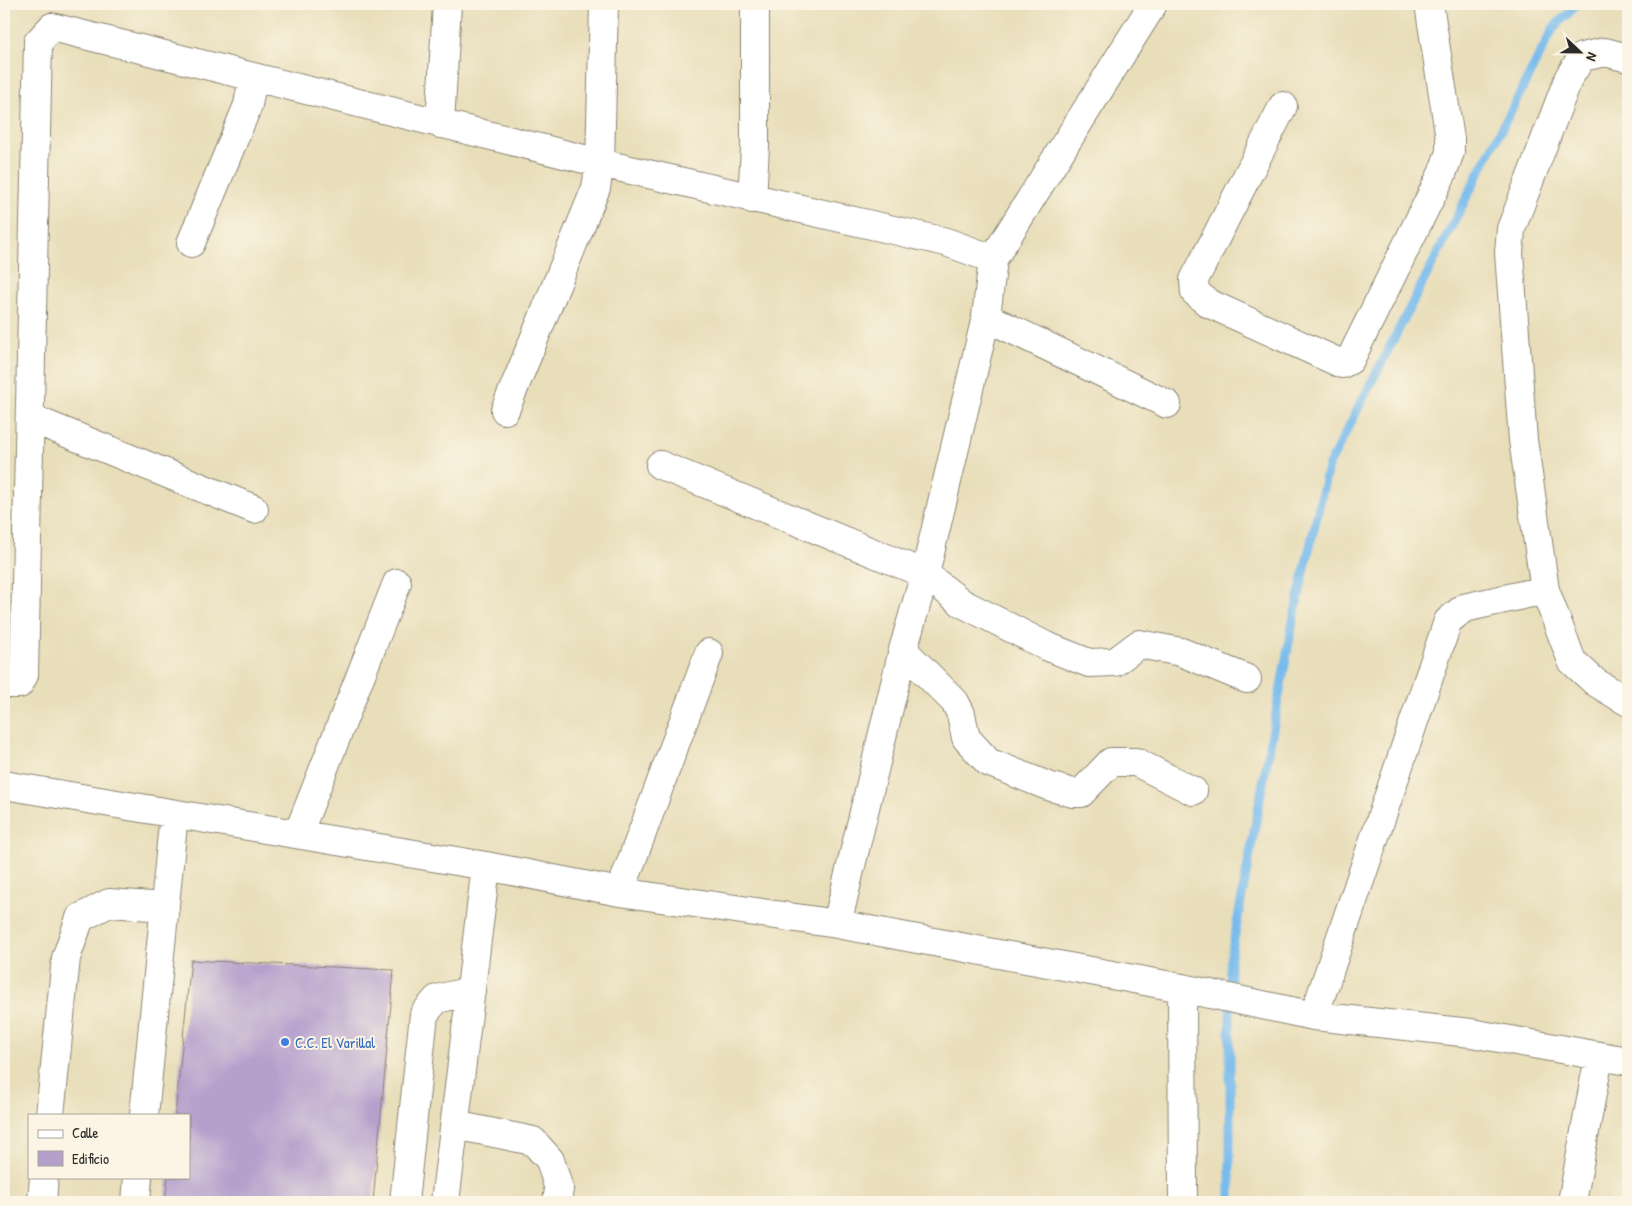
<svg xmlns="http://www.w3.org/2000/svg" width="1632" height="1206" font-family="'Patrick Hand',sans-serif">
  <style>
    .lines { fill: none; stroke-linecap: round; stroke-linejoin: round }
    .stream { stroke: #77bbed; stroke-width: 9 }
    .building { fill: #b5a0cc }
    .minor-casing { stroke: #8a8472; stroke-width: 30 }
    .minor { stroke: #fff; stroke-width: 28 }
    .shop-dot { fill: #3f7fe0; stroke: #fcf5e5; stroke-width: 2 }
    .labels { text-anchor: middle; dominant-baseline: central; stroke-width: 4; stroke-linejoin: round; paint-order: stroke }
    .shop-label { font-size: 15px; fill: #366cbe; stroke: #fcf5e5; text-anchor: start }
  </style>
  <rect width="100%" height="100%" fill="#fcf5e5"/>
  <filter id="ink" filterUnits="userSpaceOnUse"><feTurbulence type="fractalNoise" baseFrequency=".02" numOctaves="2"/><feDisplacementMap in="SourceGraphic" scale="10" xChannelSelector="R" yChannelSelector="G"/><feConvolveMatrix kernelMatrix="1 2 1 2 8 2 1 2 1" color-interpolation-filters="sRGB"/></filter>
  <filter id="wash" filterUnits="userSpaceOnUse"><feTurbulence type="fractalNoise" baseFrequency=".0096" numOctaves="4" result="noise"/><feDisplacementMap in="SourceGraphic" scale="20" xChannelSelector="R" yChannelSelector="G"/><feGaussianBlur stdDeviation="1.12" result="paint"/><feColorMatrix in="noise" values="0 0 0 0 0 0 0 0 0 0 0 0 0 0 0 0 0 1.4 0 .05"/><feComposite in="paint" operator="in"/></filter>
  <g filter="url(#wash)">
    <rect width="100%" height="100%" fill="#e8deba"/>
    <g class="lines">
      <path class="stream" d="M1230,1202V961L1293,621L1328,467L1554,27L1578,4"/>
    </g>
    <g id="blocks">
      <path class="building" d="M191,960L394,970L373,1202H165L168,1177H189V1115H175Z"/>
    </g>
  </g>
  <g filter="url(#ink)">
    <use href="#blocks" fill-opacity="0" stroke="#8a8472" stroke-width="1"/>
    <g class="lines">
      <g class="minor-casing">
        <path id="minor" d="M1628,58L1605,52L1582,57L1569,77L1511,229L1509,253L1523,440L1545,590L1572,661L1595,682L1628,702
          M1283,106L1194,280L1195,292L1208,303L1342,364L1350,360L1442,174L1450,152V139L1429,4
          M440,124L447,4
          M752,199L755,147V4
          M191,243L248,105L253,77
          M993,259L1153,4
          M986,317L1167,404
          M505,410L596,188L600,163L604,4
          M30,418L254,509
          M660,465L925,574L962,603L1046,646L1089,663L1115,662L1139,644L1181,652L1247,679
          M903,650L955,702L961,714L966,738L988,762L1048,786L1073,793H1081L1111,762H1136L1193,791
          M4,684H19L24,675L38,42L52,27L600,163L946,242L993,259L986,317L925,574L903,650L837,924
          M4,785L486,866L620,892L837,924L1182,988L1314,1016L1471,1033L1628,1061
          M298,834L397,583
          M620,892L709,653
          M1182,988L1183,1202
          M1314,1016L1448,621L1464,608L1545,590
          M50,1115L66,958L80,918L109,903L165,907
          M144,1115L174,814
          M455,1125L533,1141L550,1160L559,1189L557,1202
          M42,1202L44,1177
          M136,1202L138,1177
          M404,1202L424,1014L437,999L471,991
          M445,1202L486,866
          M1572,1202L1599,1056"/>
      </g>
      <use href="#minor" class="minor"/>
    </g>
  </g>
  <circle class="shop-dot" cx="285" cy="1042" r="5"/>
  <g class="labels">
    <g class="shop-label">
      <text x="295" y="1042">C.C. El Varillal</text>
    </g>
  </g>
  <rect width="1632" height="1206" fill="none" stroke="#fcf5e5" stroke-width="20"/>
  <rect x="28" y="1114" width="162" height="65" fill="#fcf5e5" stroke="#a8a49b"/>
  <rect x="38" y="1130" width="25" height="8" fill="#ffffff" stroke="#a8a49b"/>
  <text x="72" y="1138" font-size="15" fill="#2b2b2b">Calle</text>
  <rect x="38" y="1151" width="25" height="15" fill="#b5a0cc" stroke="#a8a49b"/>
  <text x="72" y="1164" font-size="15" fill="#2b2b2b">Edificio</text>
  <g transform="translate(1580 52) rotate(112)" stroke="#fcf5e5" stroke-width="4" paint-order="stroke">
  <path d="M0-4L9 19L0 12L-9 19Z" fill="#2b2b2b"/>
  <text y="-8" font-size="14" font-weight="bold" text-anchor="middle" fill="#2b2b2b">N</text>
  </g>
</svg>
